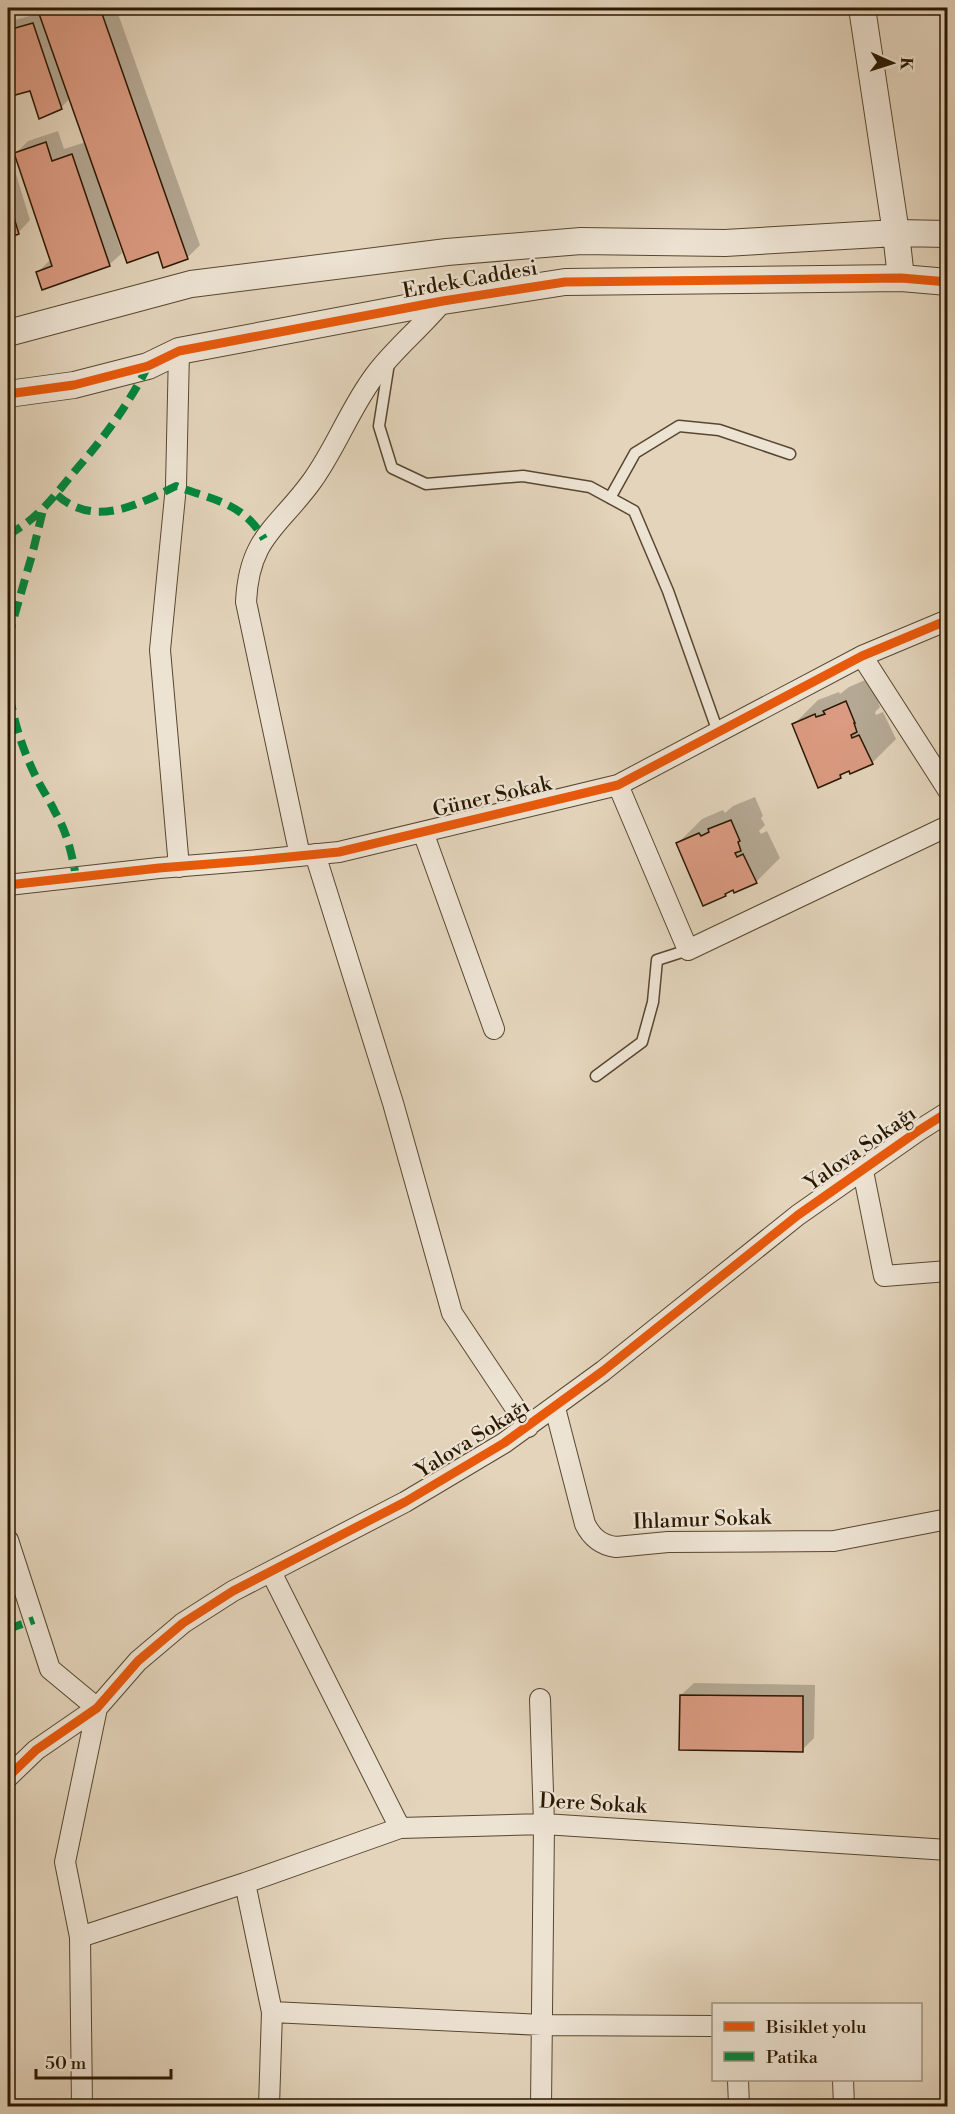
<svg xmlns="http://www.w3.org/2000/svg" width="955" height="2114" font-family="'Libre Bodoni',serif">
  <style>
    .shadow { fill: #0003 }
    .building { fill: #db9b82; stroke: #2a1801; stroke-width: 1.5 }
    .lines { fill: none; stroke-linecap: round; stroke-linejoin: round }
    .service-casing { stroke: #584730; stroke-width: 13 }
    .minor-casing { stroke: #584730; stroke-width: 22 }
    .tertiary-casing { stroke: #584730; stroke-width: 28 }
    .service { stroke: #ede3d3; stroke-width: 10 }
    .minor { stroke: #ede3d3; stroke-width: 20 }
    .tertiary { stroke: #ede3d3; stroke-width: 26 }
    .quiet { stroke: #00873e; stroke-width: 8; stroke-dasharray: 15 8; stroke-linecap: butt }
    .cycleway-casing { stroke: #ede3d3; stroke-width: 13 }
    .cycleway { stroke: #e8590c; stroke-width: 9 }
    .labels { text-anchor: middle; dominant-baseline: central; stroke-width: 4.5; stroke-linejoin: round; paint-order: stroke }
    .street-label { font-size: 21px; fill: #2a1801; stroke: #ede3d3 }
  </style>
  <rect width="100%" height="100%" fill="#e3d4bb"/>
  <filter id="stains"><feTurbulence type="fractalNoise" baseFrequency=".00333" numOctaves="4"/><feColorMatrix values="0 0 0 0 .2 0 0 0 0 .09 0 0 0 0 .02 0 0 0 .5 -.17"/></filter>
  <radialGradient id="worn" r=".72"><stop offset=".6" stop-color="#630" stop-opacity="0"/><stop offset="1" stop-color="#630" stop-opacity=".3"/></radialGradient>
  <path class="shadow" d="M38,8H116L200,245L187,258L158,250L116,228L114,229L122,253L109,265L38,272L50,260L16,153L28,141L58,131L64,149L86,142L70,98L61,108L31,89L8,96V22L40,13Z
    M8,148L30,220L18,233L8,236Z
    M870,678L880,707L875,712L876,715L883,712L896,739L872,763L846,771L841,776L819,786L794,724L818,700L839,692L840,694L849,687Z
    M755,797L763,816L761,818L765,825L759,831L761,834L767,831L780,858L756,882L731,889L725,895L678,843L702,819L723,810L725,813L733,806Z
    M694,1683L815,1685L814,1738L802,1750L681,1695Z"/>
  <path class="building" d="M37,8H100L188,259L163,268L158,252L127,263Z
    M33,23L62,109L39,119L30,91L8,97V30Z
    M46,142L52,161L72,154L110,266L42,290L36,272L52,266L14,153Z
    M8,198L19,234L8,238Z
    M846,701L855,723H854L857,732L851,735L852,738L859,735L873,764L850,774L849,771L840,775L841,778L818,788L792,724L815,714L816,717L825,714L823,711Z
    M731,820L740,841L738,842L741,851L735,853L737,857L743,854L757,883L734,893L733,890L725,894L726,896L703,906L676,843L699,833L701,836L709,832L708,829Z
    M680,1695L803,1696V1752L679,1750Z"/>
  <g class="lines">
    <g class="service-casing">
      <path id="service" d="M389,363L379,426L392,468L426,484L523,476L590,487L634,511L668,591L718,732
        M610,498L635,453L679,426L719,430L790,454
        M596,1076L642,1042L653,1002L657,960L688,950"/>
    </g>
    <g class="minor-casing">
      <path id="minor" d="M862,656L948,790
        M618,785L688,950L948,826
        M423,832L494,1029
        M315,854L393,1103L452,1313L528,1427
        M300,856L246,602C249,537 278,528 312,481C336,448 350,408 375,375C395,348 422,327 443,301
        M179,867L160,650L176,486L179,351
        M8,885L159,868L258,860L339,852L618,785L862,656L948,620
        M863,1171L884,1276L948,1271
        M555,1408L585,1524C592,1538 601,1545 616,1547L668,1542L834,1541L948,1519
        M8,1540L50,1669L97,1708L65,1862L80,1937L82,2106
        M271,1572L400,1828
        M540,1699L544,1824L541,2106
        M8,1777L36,1750L97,1708L138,1661L183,1623L233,1591L405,1502L504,1443L603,1371L798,1215L918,1131L948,1112
        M245,1883L272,2012
        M80,1937L245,1883L400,1828L544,1824L948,1850
        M738,2080L739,2106
        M843,2080L844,2106
        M269,2106L272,2012L542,2025L714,2026"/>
    </g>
    <g class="tertiary-casing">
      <path id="tertiary" d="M862,8L896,233L901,278
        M8,333L191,284L447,252L581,241L725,243L896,233L948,234
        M8,394L74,385L148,366L179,351L443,301L565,282L901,278L948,282"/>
    </g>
    <use href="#service" class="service"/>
    <use href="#minor" class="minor"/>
    <use href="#tertiary" class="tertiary"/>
    <path class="quiet" d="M57,495C94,528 138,505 176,486C212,500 243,502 264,539
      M8,535C42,516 56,493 80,465C107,434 129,403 148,366
      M8,638L32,555L43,510
      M8,673C9,708 20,744 35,775C41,788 49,799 55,812C67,832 72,854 76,877
      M8,1629L34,1620"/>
    <g class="cycleway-casing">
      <path id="cycleway" d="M8,394L74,385L148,366L179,351L443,301L565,282L901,278L948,282
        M8,885L159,868L258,860L339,852L618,785L862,656L948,620
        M8,1777L36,1750L97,1708L138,1661L183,1623L233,1591L405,1502L504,1443L603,1371L798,1215L918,1131L948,1112"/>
    </g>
    <use href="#cycleway" class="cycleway"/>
  </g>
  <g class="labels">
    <g class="street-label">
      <text transform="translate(470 280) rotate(-10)">Erdek Caddesi</text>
      <text transform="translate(492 797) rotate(-13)">Güner Sokak</text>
      <text transform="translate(861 1149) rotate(-35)">Yalova Sokağı</text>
      <text transform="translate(473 1439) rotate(-32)">Yalova Sokağı</text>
      <text transform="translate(702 1520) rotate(-2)">Ihlamur Sokak</text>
      <text transform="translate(593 1804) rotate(3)">Dere Sokak</text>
    </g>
  </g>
  <rect width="955" height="2114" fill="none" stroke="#e3d4bb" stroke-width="30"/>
  <rect x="9" y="9" width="937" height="2096" fill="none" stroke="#2a1801" stroke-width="3"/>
  <rect x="15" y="15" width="925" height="2084" fill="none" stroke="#2a1801" stroke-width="1.5"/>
  <rect x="712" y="2003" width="210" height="78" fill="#ede3d3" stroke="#9f927f" stroke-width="1.5"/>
  <rect x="724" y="2022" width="30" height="9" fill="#e8590c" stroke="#9f927f" stroke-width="1.5"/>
  <text x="766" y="2033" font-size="18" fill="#2a1801">Bisiklet yolu</text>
  <rect x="724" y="2052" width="30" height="9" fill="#00873e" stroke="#9f927f" stroke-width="1.5"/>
  <text x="766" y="2063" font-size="18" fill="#2a1801">Patika</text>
  <g transform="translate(892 63) rotate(93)" stroke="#ede3d3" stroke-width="4.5" paint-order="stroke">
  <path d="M0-4.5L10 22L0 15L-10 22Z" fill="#2a1801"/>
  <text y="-9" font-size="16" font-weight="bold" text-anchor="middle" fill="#2a1801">K</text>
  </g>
  <path d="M36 2069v9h135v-9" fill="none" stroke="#2a1801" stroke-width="3"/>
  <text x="45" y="2069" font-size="18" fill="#2a1801" stroke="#ede3d3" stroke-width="4.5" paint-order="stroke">50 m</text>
  <rect width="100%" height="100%" filter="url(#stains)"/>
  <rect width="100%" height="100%" fill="url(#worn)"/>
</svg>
